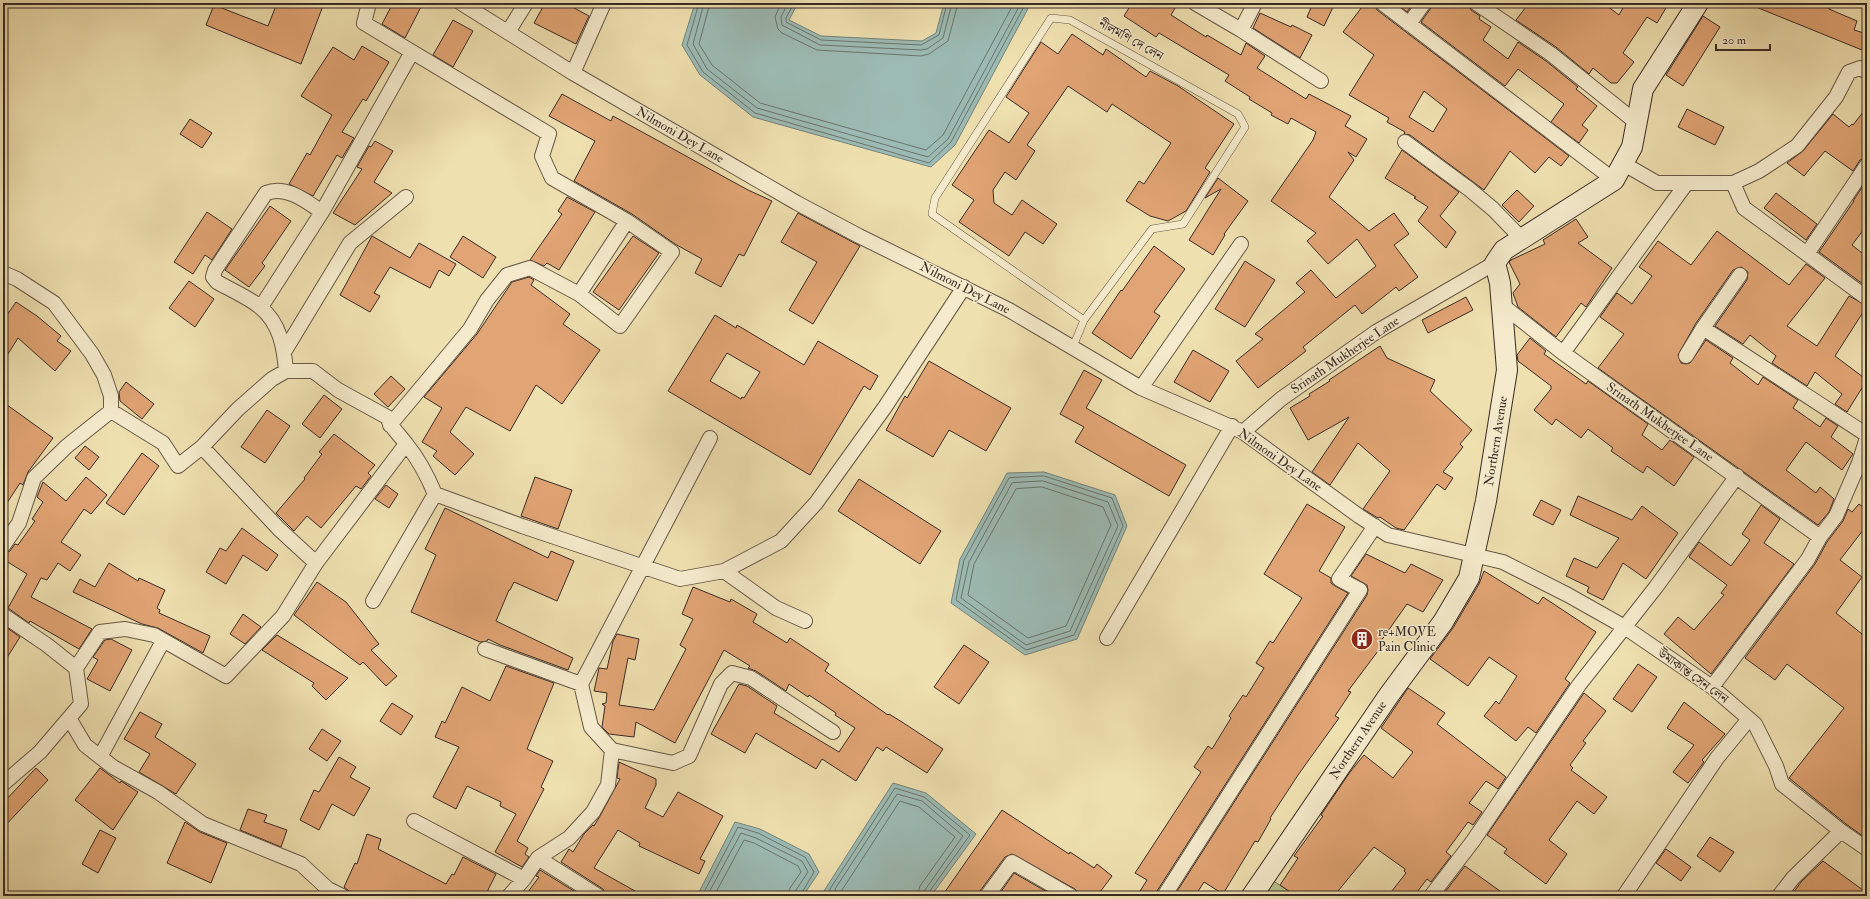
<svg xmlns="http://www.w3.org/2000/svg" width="1870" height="899" font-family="'IM FELL Double Pica','Noto Serif Bengali',serif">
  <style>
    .green { fill: #b5c38e; stroke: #78775a }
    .water { fill: #9cbbb4; stroke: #75817b }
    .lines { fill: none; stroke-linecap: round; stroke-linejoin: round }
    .shore { stroke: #6b736c; stroke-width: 1 }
    .building { fill: #e1a474; stroke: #3a2b25; fill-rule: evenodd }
    .lane-casing { stroke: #675848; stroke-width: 8 }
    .street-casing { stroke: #675848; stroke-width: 16 }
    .secondary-casing { stroke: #3a2b25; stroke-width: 22 }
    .lane { stroke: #f5ebcc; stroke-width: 7 }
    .street { stroke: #f5ebcc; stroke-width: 14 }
    .secondary { stroke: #f5ebcc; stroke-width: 20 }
    .labels { text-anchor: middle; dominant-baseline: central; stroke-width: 3; stroke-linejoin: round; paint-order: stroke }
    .street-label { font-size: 13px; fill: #3a2b25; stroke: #f5ebcc }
    .poi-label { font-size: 13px; fill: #3a2b25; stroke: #f5ebcc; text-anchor: start }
  </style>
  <rect width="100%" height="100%" fill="#efe0b0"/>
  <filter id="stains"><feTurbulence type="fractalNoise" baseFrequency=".005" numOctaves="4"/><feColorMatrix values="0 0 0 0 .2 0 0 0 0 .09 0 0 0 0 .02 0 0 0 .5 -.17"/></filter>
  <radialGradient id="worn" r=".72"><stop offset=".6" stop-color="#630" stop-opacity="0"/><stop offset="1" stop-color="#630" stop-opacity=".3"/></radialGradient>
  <path class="green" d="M1272,880L1296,896H1255Z"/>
  <path class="water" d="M695,3H798L789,20L821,36L922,41L936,33L944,3H1031L955,145L931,167L753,117L700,75L682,45Z
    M1044,472L1115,495L1127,526L1077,639L1025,655L951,603L960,559L1007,473Z
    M893,783L926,793L976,834L931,896H829L824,891Z
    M735,822L760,829L809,854L819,872L803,896H697Z"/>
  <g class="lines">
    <path class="shore" d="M699,3L687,45L703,72L755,113L929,163L951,142L1026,3
      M704,3L693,44L707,69L757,108L928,157L948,139L1021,3
      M710,3L699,44L712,65L760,103L926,150L943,135L1014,3
      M781,3L775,17L778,29L782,33L817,50L921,56L929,54L948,41L958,3
      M788,3L781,17L782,25L820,45L921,50L927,49L943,38L952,3
      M794,3L786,18V22L821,40L921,45L939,35L947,3
      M1044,476L1112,498L1123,526L1074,635L1026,650L956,600L964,560L1009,478Z
      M1043,481L1108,502L1118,526L1070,631L1026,645L961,598L969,562L1012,483Z
      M1042,487L1103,507L1111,525L1066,626L1028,638L968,595L974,564L1016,489Z
      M702,896L738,827L758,833L805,857L814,872L800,896
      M707,896L741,833L756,838L802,861L808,872L796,890L795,896
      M714,896L744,840L754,843L798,866L801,872L790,888L789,896
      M831,896L830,889L895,788L924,797L970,835L929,892V896
      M836,896L835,889L897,794L922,801L963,836L925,890L923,896
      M842,896V890L900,801L919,807L955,837L920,886L917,896"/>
  </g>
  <path class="building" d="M277,3H324L301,64L206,25L214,5L268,26Z
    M393,3H423L405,38L382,24Z
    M545,3H565L589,16L576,44L534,23Z
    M1132,3H1178L1171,15L1206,37L1207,35L1241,55L1246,43L1265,56L1257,68L1306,99L1309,94L1351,116L1345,126L1367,139L1356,157L1348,152L1354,160L1329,197L1369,231L1394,213L1409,234L1394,245L1418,277L1399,291L1396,287L1362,314L1355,305L1303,347L1306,351L1258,388L1236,361L1263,339L1255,334L1305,292L1296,283L1311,270L1336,298L1376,266L1357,239L1328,264L1307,241L1316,233L1271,201L1313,140L1316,132L1291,118L1288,124L1271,115L1272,113L1249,99L1250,97L1225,81L1229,75L1159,33L1156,37L1124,16Z
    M1313,3H1335L1324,26L1307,17Z
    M1365,3H1374L1377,10L1569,156L1561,166L1549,157L1535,173L1510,151L1484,190L1410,135L1404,134L1405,132L1387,122L1389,118L1349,95L1374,55L1343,32ZM1424,91L1447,109L1433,132L1409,117Z
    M1396,3H1414L1407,12Z
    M1432,3H1468L1471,10L1480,16L1479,19L1491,27L1483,40L1508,59L1518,42L1546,61L1578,87L1576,89L1597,106L1582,125L1588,130L1579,143L1551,122L1564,104L1518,69L1505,86L1421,22L1431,8Z
    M1529,3H1603L1619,15L1625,4L1624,3H1669L1657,23L1647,17L1623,53L1634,62L1617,83H1611L1593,68L1589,74L1556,47L1516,20Z
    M1746,3H1831L1829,9L1857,21L1854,30L1867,34V52Z
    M1260,13L1291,27L1292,25L1312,35L1300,58L1253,28Z
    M1703,16L1720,27L1683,86L1666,75Z
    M453,20L473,31L453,67L433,55Z
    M1072,34L1103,55L1106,49L1146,77L1150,71L1178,86L1234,124L1205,168L1210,172L1186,211L1168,221L1150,216L1126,201L1139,181L1144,184L1171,143L1112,104L1107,112L1068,86L1027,145L1035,151L1016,180L1005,172L993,190L994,203L1012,215L1022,200L1057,224L1043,244L1025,232L1009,256L959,222L974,200L952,185L989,130L1009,143L1029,113L1006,97L1041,42L1058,54Z
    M362,46L389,62L366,101L363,99L342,132L354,138L342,158L337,155L313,196L289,184L307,153L310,155L332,115L301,96L333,47L354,60Z
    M562,94L611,121L613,116L748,190L772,201L744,256L739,254L721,287L695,273L702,259L675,244L632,214L574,181L595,141L549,116Z
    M1867,107V157L1860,160L1853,171L1825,151L1804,176L1787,163L1803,151L1833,114L1849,127L1852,124L1853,125Z
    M1687,109L1724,127L1715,145L1678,127Z
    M190,119L212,133L202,148L180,134Z
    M375,141L393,151L374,182L392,193L355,225L333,213L362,169L357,167L369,146L371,147Z
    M1402,150L1459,192L1440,216L1456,232L1446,248L1418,221L1428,207L1414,198L1416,197L1385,178Z
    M1218,178L1248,201L1224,234L1225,235L1213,255L1189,240L1221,189L1205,198Z
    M1867,180V225L1852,245L1867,257V287L1819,252L1854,201H1853Z
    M1517,190L1534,206L1519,222L1502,205Z
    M1776,193L1817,224L1806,240L1764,208Z
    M567,197L595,212L559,270L547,263L544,266L530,260L562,214L558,211Z
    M270,206L291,221L262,263L265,266L249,287L225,270Z
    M207,212L232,229L212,260L205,255L193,274L174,262Z
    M798,213L860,246L813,324L789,310L817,262L781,242Z
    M1576,219L1588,237L1578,243L1612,268L1586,307L1581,303L1556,337L1518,307L1513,293L1520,284L1509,262L1511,260L1545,244L1543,240Z
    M1717,231L1789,285L1806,264L1825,278L1787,326L1817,346L1849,296L1867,306L1835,356L1867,380L1847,412L1835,404L1842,394L1815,372L1807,386L1772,363L1776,356L1750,335L1743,344L1715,326L1747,280L1748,272L1741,267L1733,270L1696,323L1678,355L1681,363L1686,364L1690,363L1706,340L1733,358L1730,363L1758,385L1763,377L1798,400L1793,408L1820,427L1826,418L1838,426L1831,437L1853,454L1842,470L1806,442L1786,470L1816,493L1820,487L1834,499L1829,512L1818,525L1598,368L1624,334L1600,317L1617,293L1632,304L1652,276L1639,267L1658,241L1691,265Z
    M372,236L410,258L419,243L456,264L449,276L439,270L430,288L390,267L374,293L380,296L370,312L340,295Z
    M463,236L496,257L483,278L450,257Z
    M633,236L659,253L619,310L593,292Z
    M1154,246L1185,269L1154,312L1160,316L1131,359L1092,333L1121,290L1122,291Z
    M1245,261L1275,280L1245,327L1215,309Z
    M529,277L534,280L531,285L570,314L563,324L600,350L562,404L536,385L510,431L466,407L450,432L474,454L455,475L433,456L437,451L422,442L442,408L424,397L477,334L512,282Z
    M189,281L214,299L195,327L169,308Z
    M1466,297L1473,310L1428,333L1422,320Z
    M16,302L37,316L61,336L57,341L71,351L55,371L18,338L3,362V321Z
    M715,315L736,328L737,325L804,365L818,341L878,376L870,390L864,386L810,475L668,391ZM727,353L760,372L744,398L742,397L741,399L710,381Z
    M1530,338L1546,351L1544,354L1586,384L1588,381L1648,424L1642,435L1662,450L1670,440L1694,457L1674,486L1647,466L1643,473L1611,451L1613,448L1588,429L1581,438L1556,419L1552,425L1534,410L1551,389V386L1518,361L1517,355Z
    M1380,346L1387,358L1435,380L1430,391L1472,430L1460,444L1463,447L1443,472L1453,478L1445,490L1437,484L1404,530L1396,528L1380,517L1378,518L1363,509L1390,471L1358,443L1330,485L1312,472L1349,417L1308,440L1290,408L1310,396L1309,394L1330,381L1329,380Z
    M1193,350L1229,371L1210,402L1174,382Z
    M929,361L1011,408L986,451L949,430L933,457L886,430L905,396L907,398Z
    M1084,370L1102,380L1086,408L1186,465L1169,496L1075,442L1084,427L1060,414Z
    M391,376L405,389L388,407L374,394Z
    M126,382L154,404L142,419L120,401L119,392Z
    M324,395L342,409L320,438L302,424Z
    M3,402L53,438L28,472L23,485L20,483L3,509Z
    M267,410L290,426L265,463L241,447Z
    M334,434L375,465L368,473L371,476L361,489L356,486L321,528L307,516L294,531L276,513L305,479L304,478L322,454L319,452Z
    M85,446L99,457L89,470L75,458Z
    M142,453L159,466L124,515L106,503Z
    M86,477L107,495L91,514L84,509L61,542L81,555L70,571L58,563L47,580L41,578L31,597L92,629L79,649L30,621L29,623L8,608L27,574L3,559V554L10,551L15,544L18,545L35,521L32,519L43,502L37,497L43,482L66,501Z
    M535,477L572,490L558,529L521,516Z
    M859,479L941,531L920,564L838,511Z
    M386,485L398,494L389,508L375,499Z
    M1578,496L1632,520L1642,506L1678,533L1646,579L1623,563L1603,600L1587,592L1589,587L1566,576L1574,558L1597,568L1619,538L1570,515Z
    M1541,500L1561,510L1553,525L1533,515Z
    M1307,504L1345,527L1319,571L1331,578V583L1335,586L1348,593L1157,891L1156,896H1137L1147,880L1135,873L1201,772L1194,767L1208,746L1212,749L1231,718L1229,716L1243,695L1246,697L1264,668L1256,663L1270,641L1273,643L1302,598L1264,574Z
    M1859,504L1867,510V525L1840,560L1862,577L1836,613L1867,638V839L1846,824L1789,778L1844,708L1787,664L1775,680L1745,658L1815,564L1827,542L1843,521L1848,509L1852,512Z
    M1761,505L1780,519L1764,543L1794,564L1711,674L1664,634L1678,617L1694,630L1724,595L1721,593L1727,585L1689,557L1699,542L1731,566L1750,540L1742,534Z
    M445,508L548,558L551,551L574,561L557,601L514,582L510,590H509L496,621L573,658L568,670L500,645L488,639L487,641L480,642L411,612L436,555L425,549Z
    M242,528L278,555L267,571L243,555L226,584L206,572L220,548L226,551Z
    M1366,554L1405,573L1411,564L1443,580L1423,612L1407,604L1381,641L1384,643L1348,691L1351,692L1335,716L1339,718L1298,775L1270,818L1271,819L1258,842L1255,841L1223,894L1204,882L1195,896H1174L1367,595L1368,590L1367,585L1351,576Z
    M109,563L138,581L139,578L165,590L157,608L160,610L159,613L210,636L203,653L158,628L142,624L73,592L80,579L95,587Z
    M1484,571L1538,604L1543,597L1596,632L1565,679L1570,683L1536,733L1528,727L1516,741L1484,716L1496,701L1499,704L1517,676L1489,657L1468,686L1430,659L1453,628L1479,584Z
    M317,582L346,602L379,644L371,650L397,676L386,686L363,662L360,665L294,615Z
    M693,587L730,602L731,599L757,614L753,622L787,643L790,638L829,664L825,671L888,715L889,714L902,722L943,749L927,773L886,747L883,751L877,747L856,781L822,759L816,769L756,733L745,753L711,734L739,684L747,686L777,706L774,713L839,752L855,728L835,715L836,713L809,695L808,697L789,684L786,691L756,671L748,668L750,666L724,650L675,743L636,722L634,737L609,734L602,727L605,706L602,704L606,703L607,693L594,691L599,668L607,669L613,641L617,634L639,639L635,660L628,658L619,705L654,710L686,649L680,645L693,619L682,614Z
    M243,614L261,627L245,644L230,634Z
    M3,625L20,637L3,664Z
    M277,635L348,678L326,700L312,686L314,683L262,650Z
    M111,639L132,650L110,691L87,679L98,660L93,657L105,640Z
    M964,645L989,662L959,704L934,687Z
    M1638,664L1657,677L1632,712L1613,699Z
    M506,666L554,683L527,749L553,761L541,787L544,789L517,841L528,848L525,854L529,857L522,867L495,852L516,814L500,806L501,802L467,786L456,809L433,797L459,747L435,737L442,721L445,723L462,687L490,701Z
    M1408,688L1445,713L1437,724L1506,777L1498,789L1486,781L1469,803L1482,812L1473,825L1468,822L1446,852L1451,856L1431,882L1427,879L1414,896H1388L1406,873L1404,871L1405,869L1374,847L1334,896H1296L1280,885L1298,858L1294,856L1323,816L1321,815L1350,772L1364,755L1393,778L1413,752L1381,728Z
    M1584,693L1606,711L1583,741L1586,743L1570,765L1573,768L1571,770L1607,797L1594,814L1577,801L1549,840L1567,854L1546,884L1504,853L1507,849L1487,835Z
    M1684,702L1725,734L1702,760L1704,762L1688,783L1673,772L1694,745L1667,728Z
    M392,703L413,716L401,735L380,721Z
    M140,712L162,724L155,737L196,764L176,794L139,772L150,754L124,739Z
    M322,729L341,741L327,761L309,749Z
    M339,757L356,767L350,777L370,788L354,816L332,804L319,830L300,820L314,790L319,792Z
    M619,762L656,779V785L645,808L663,817L678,792L723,816L700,859L705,861L699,874L639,846L640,843L618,830L594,868L644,896H606L603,889L561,862L569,849L573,852L584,834L593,825L594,826L600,816L620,779L617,778Z
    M36,768L48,780L3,828V803Z
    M100,768L120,783L121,781L138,792L113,830L75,800Z
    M248,809L267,815L264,822L287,830L281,847L240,830Z
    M1002,810L1069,854L1070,852L1094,868L1097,864L1112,876L1097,896H1079L1075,889L1012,854L1005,857L980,891L979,896H942Z
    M185,822L200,832L227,843L211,883L167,863Z
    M100,830L116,838L98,873L82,864Z
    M367,834L381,839L378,849L446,884L452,874L454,875L463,857L496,874L485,896H350L349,891L344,887L355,863L357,864Z
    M1710,837L1734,852L1720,872L1697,856Z
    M1666,849L1691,867L1681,881L1656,863Z
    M1823,861L1867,893V896H1791L1801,882Z
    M1465,866L1507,896H1450L1445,892Z
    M540,870L582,896H525L539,877L536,876Z
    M1014,873L1054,896H998Z"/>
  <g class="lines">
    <g class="lane-casing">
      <path id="lane" d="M1072,349L1084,320L1152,229L1183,224L1245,127L1238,114L1070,20L1051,18L935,198L932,214L1084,320"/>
    </g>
    <g class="street-casing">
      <path id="street" d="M369,3L364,23L549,134L542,156L552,178L627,221L672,252L620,326L579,294L530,268L507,275L487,300L470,329L390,425
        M461,3L573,73L797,203L859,236L1009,310L1141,388L1243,432L1359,516L1388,535L1503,562L1568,595L1623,626L1712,687L1755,724L1776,766L1782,784L1841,831L1867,849
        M1195,3L1241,30
        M1255,3L1241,30L1321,81
        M1382,3L1614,180
        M1476,3L1551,54L1637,123
        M1409,24L1424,3
        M508,32L526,3
        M573,73L604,3
        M1405,142L1469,189L1493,209L1521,238
        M1624,164L1657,183H1733L1759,171L1797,146L1836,97L1849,72L1860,68L1867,72
        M1867,165L1807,254L1867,298
        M1733,183L1744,208L1807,254
        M3,273L17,279L54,303L92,354L104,375L111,396V411
        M579,294L627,221
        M1502,305L1563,353L1820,537
        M261,307L322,212
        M1703,328L1867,435
        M284,352L350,243L406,197
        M1563,353L1686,184
        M1686,356L1703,328L1740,275
        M286,371C284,347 280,323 260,307C248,297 231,290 217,282L213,277L215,270L266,193C286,185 306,201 322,212L412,52
        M1141,388L1241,244
        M1243,432L1281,399L1376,332L1495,263
        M202,447L279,529L316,563
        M3,546L19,523L34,478L67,446L111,411L163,443L178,466L202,447L238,409L272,379L286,371H313L338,390L387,417C391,428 400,435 407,445C420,461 427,475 435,494L522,526L680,579L724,571L781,541L816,503L885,407L964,287
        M724,571L776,608L805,621
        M373,601L435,494
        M3,615L47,645L76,668L81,704L40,752L3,784
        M1107,638L1232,426
        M485,649L581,684
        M76,668L100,632L125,629L154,635L226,676L283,616L316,563L406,444
        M1712,687L1808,559L1820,537L1836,516L1859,463L1867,438
        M69,718L85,745L113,767L158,792L203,824L301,864L328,889L342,896
        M612,750L673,763L689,756L721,684L732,673L751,678L833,732
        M100,757L163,641
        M414,821L524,879
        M538,858L598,896
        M509,896L524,879L538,858L569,838L593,812L608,785L612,750L591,727L581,684L710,438
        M987,896L1012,862L1071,896
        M1164,896L1360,590L1339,579L1375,526
        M1431,896L1473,841L1579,685L1656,587L1737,476
        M1624,896L1717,758L1749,719
        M1779,896L1793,878L1841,831"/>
    </g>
    <g class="secondary-casing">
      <path id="secondary" d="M1252,896L1389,695L1443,622L1469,578L1486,501L1507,370L1500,283L1495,263L1504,250L1614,180L1632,147L1643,89L1698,3"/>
    </g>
    <use href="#lane" class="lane"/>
    <use href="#street" class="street"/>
    <use href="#secondary" class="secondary"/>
  </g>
  <defs>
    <g id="building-disc" transform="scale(1.15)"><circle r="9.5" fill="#8f2418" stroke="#f5ebcc"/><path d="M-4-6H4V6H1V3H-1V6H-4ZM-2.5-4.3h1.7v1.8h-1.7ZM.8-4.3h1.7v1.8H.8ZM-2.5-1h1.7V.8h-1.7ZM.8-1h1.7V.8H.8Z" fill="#fff"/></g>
  </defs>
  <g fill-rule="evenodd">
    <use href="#building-disc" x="1362" y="639"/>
  </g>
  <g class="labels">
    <g class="street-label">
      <text transform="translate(1131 40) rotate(29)">নীলমণি দে লেন</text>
      <text transform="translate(680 135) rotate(30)">Nilmoni Dey Lane</text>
      <text transform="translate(965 288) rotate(27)">Nilmoni Dey Lane</text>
      <text transform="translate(1345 355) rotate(-34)">Srinath Mukherjee Lane</text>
      <text transform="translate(1660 422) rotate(35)">Srinath Mukherjee Lane</text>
      <text transform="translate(1496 441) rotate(-81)">Northern Avenue</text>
      <text transform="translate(1280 460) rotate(35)">Nilmoni Dey Lane</text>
      <text transform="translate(1693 676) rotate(36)">উমাকান্ত সেন লেন</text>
      <text transform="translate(1358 740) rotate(-56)">Northern Avenue</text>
    </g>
    <g class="poi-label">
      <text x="1378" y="632">re+MOVE<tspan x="1378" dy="15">Pain Clinic</tspan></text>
    </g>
  </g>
  <rect width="1870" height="899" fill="none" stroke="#efe0b0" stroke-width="16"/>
  <rect x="4" y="4" width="1862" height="891" fill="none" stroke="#3a2b25" stroke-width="2"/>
  <rect x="8" y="8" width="1854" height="883" fill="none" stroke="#3a2b25"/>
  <path d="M1716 44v6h54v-6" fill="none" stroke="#3a2b25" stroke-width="2"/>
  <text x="1722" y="44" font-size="12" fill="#3a2b25" stroke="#f5ebcc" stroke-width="3" paint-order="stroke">20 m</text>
  <rect width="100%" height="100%" filter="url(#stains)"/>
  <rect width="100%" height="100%" fill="url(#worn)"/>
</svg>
